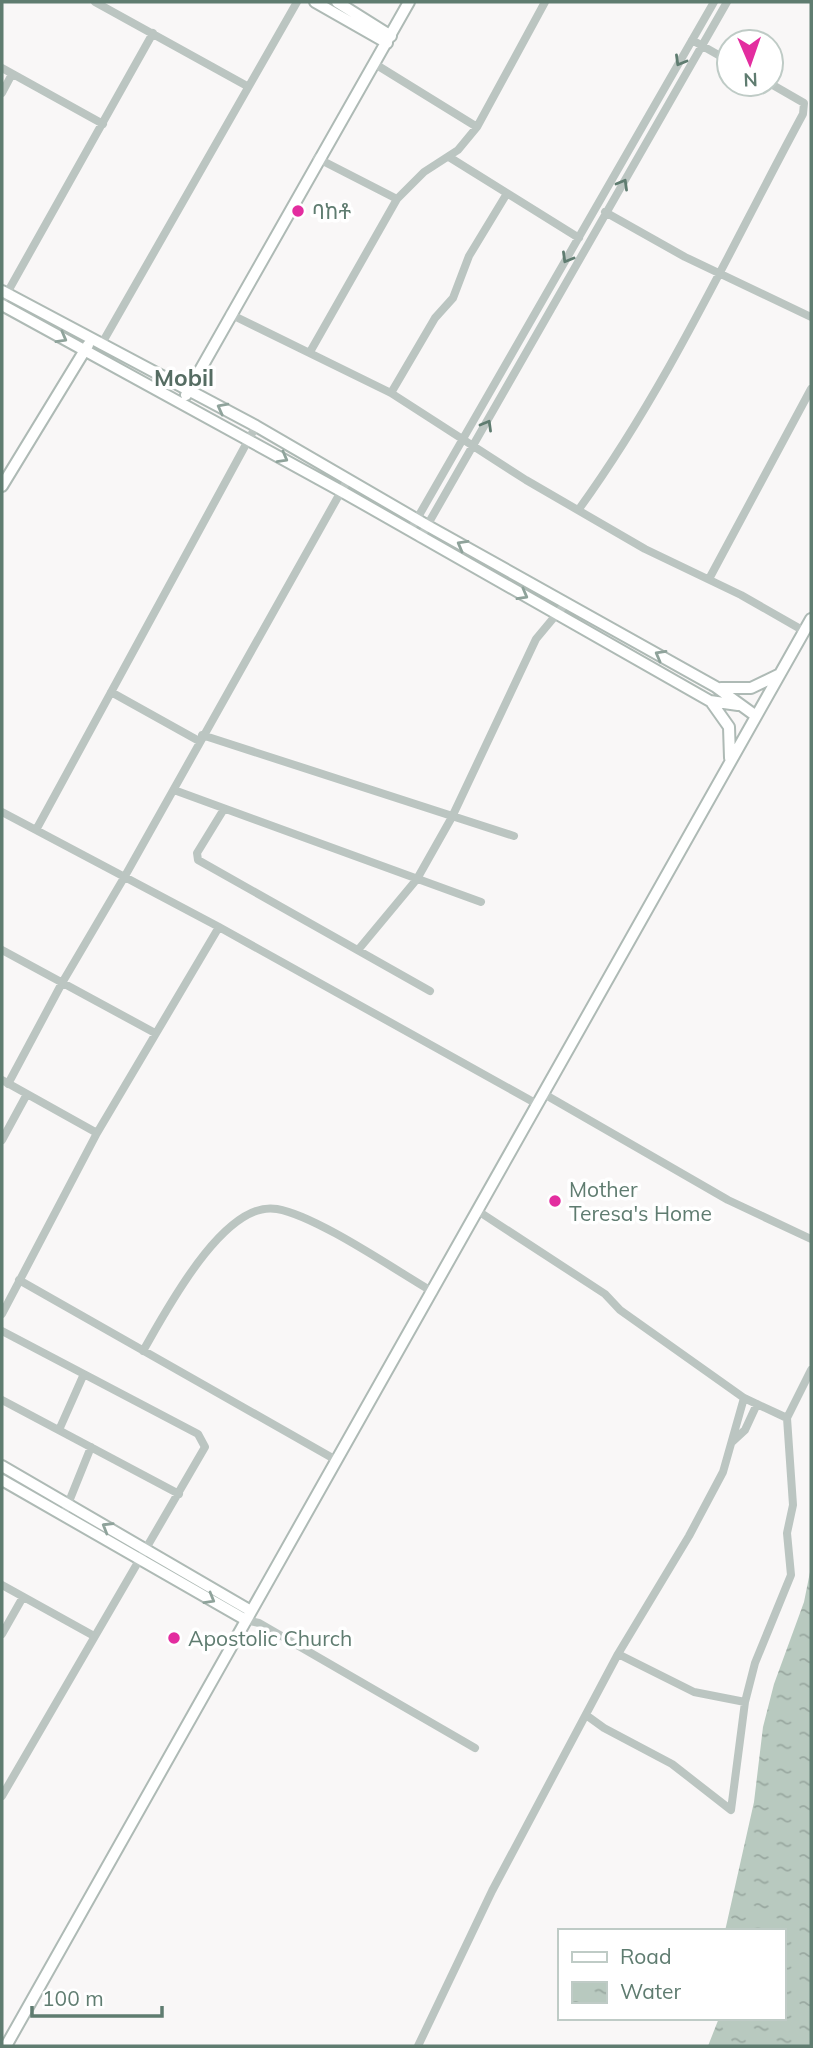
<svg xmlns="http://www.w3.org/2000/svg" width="813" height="2048" font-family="Mulish,'Noto Sans Ethiopic',sans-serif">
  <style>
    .water { fill: url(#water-ripples) }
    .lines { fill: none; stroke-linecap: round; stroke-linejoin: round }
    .secondary-casing { stroke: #aebab5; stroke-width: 14 }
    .street { stroke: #bbc5c1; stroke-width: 8 }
    .secondary { stroke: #fff; stroke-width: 10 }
    .oneway { stroke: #5f7c70 }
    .oneway2 { stroke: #8fa39b }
    .poi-dot { fill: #e32d9f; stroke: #fff; stroke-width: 2.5 }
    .labels { text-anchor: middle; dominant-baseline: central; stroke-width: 7; stroke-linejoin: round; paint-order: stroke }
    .poi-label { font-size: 21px; fill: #5f7c70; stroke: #fff; text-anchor: start }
    .neighbourhood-label { font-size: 23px; font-weight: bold; fill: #566d63; stroke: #fff }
  </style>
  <defs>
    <pattern id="water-ripples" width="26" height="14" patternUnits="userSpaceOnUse" patternTransform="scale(1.75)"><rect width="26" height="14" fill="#b8c9bf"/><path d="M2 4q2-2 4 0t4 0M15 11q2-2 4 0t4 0" fill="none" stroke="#99a8a0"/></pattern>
  </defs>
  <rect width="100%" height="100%" fill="#f9f7f7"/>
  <path class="water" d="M811,1567V2046H708L719,2018H783V1931H725L754,1802L763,1727L774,1684L804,1602Z"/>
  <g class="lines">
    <g class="secondary-casing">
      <path id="secondary" d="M315,2L387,43
        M337,2L391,36
        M2,291L256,426L428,526L716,687L756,716
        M2,305L341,491L710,701L738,705
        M186,395L409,2
        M2,486L88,345
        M721,688H751L778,675
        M712,703L729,727L730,758
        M2,1466L251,1611
        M2,1480L246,1620
        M6,2046L811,619"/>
    </g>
    <path class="street" d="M95,2L247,86
      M692,40L729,61
      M375,64L477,127
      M2,68L103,124
      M2,93L12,74
      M449,157L579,238
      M317,158L397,199
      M605,212L685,257L811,317
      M2,302L153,33
      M230,314L391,393L526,480L645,549L741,595L804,631
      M101,345L297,2
      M310,352L397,199L424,172L458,150L477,127L545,2
      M391,393L435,318L453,298L469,256L506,195
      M579,509C668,386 731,247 803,114L804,103L771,84
      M414,524L714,2
      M420,538L727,2
      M709,579L811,389
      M111,692L199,741
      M202,735L514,836
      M174,790L481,902
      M224,809L197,853L198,860L430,991
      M2,812L219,927L537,1104
      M36,830L256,426
      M2,950L155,1033
      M358,950L417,879L452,817L536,639L566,603
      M2,1080L97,1133
      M8,1084L62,983L125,876L348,479
      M544,1094L728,1200L811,1239
      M2,1140L27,1094
      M478,1211L605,1294L620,1310L744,1398L787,1418
      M19,1280L336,1460
      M2,1314L97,1133L219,927
      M2,1331L198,1434L205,1447L2,1796
      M143,1351C165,1313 224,1199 277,1209C317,1216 395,1270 433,1292
      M2,1400L179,1494
      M59,1430L83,1376
      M732,1442L745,1430L757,1404
      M66,1509L91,1447
      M2,1585L94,1636
      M246,1620L259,1623L475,1748
      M2,1634L23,1597
      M618,1654L694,1692L745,1702
      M586,1715L604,1728L672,1764L731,1810L745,1702L755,1663L791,1575L787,1533L793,1505L787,1418L811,1370
      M418,2046L492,1891L618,1654L689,1536L723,1472L744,1398"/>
    <use href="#secondary" class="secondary"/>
  </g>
  <defs><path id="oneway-chevron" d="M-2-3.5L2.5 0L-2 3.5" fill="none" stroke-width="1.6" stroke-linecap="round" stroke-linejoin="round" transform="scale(1.75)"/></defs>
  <g class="oneway">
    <use href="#oneway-chevron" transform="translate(680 61) rotate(120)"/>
    <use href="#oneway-chevron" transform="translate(623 184) rotate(-60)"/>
    <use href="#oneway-chevron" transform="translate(567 258) rotate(120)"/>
    <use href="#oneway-chevron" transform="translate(487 425) rotate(-60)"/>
  </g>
  <g class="oneway2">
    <use href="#oneway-chevron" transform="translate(62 338) rotate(29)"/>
    <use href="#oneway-chevron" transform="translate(222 408) rotate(-152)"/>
    <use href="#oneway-chevron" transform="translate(283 458) rotate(29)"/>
    <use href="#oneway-chevron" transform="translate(462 545) rotate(-151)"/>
    <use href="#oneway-chevron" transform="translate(523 595) rotate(29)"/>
    <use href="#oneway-chevron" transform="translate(660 655) rotate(-151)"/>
    <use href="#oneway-chevron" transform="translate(107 1527) rotate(-149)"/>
    <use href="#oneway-chevron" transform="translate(210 1599) rotate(30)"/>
  </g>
  <g class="poi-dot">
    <circle cx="298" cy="211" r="7"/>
    <circle cx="555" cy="1201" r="7"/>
    <circle cx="174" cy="1638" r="7"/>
  </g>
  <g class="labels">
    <g class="poi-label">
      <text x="312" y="211">ባከቶ</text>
      <text x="569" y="1189">Mother<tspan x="569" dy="24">Teresa's Home</tspan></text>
      <text x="188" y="1638">Apostolic Church</text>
    </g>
    <g class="neighbourhood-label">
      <text x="184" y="377">Mobil</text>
    </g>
  </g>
  <rect width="813" height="2048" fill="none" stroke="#5f7c70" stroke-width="7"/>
  <rect x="558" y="1929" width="228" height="91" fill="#ffffff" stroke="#bfcbc6" stroke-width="2"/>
  <rect x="572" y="1952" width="35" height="10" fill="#ffffff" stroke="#bfcbc6" stroke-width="2"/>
  <text x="620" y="1964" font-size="21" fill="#5f7c70">Road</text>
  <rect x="572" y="1982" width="35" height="21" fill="url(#water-ripples)" stroke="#bfcbc6" stroke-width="2"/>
  <text x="620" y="1999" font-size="21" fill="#5f7c70">Water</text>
  <g transform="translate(750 63) rotate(178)"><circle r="33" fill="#ffffff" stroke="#bfcbc6" stroke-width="2"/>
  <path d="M0-5L12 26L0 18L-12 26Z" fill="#e32d9f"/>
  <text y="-10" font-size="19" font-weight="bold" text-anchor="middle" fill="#5f7c70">N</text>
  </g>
  <path d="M32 2006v10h130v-10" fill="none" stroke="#5f7c70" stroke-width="3.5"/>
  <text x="42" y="2006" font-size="21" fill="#5f7c70" stroke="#ffffff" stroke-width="5" paint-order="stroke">100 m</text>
</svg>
